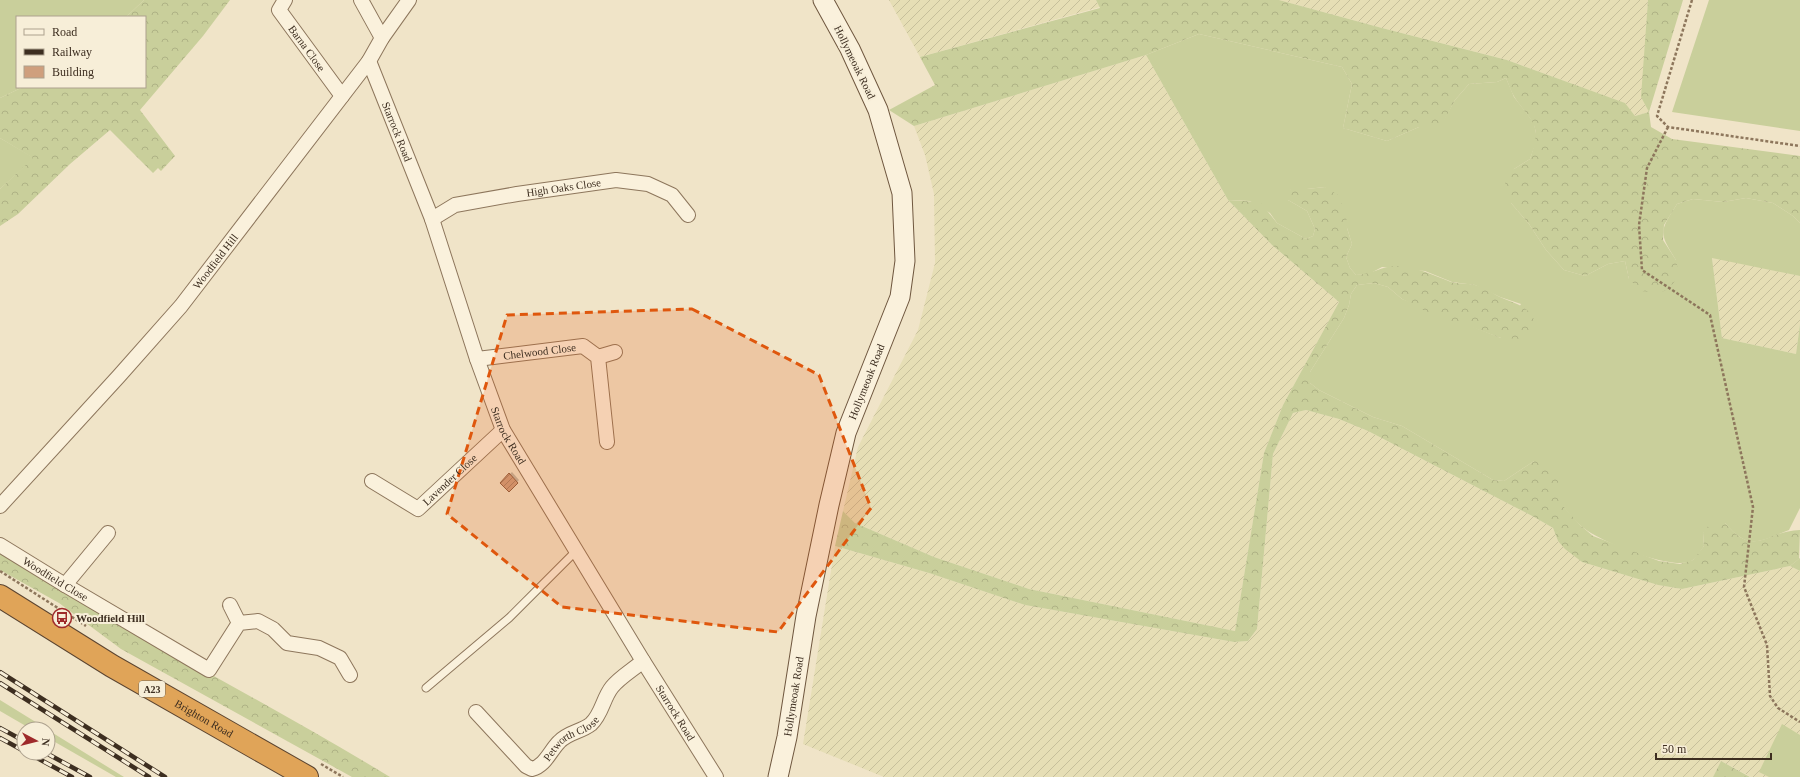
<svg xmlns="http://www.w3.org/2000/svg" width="1800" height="777" font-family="'Times New Roman',serif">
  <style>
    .farmland { fill: url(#farmland-furrows) }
    .grass { fill: #c9cf9b }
    .forest { fill: url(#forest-crowns) }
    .shadow { fill: #0003 }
    .building { fill: url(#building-hatch); stroke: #8d5f41 }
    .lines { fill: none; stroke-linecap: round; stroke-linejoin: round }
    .lane-casing { stroke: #8d765c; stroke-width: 9 }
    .street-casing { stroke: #8d765c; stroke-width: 16 }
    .secondary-casing { stroke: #6f573f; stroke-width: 21 }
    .highway-casing { stroke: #5b4430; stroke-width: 24 }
    .path { stroke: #8d765c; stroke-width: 2.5; stroke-dasharray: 3 2; stroke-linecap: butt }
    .lane { stroke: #faf1dc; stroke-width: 7 }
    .street { stroke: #faf1dc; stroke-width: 14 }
    .secondary { stroke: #faf1dc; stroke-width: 19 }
    .highway { stroke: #e0a458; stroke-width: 22 }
    .rail-casing { stroke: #3d2e20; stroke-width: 4.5 }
    .rail { stroke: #f7eed8; stroke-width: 3; stroke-dasharray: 9; stroke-linecap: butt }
    .marked { fill: #df570d; fill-opacity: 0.2; stroke: #df570d; stroke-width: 3; stroke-dasharray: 8 5; stroke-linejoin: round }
    .labels { text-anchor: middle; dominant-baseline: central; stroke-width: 4; stroke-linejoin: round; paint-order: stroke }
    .shield { fill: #f7eed8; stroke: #756857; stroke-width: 1 }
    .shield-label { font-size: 10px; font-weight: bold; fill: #3d2e20 }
    .street-label { font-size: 11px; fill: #3d2e20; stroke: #f7eed8 }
    .poi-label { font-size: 11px; font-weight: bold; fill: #3d2e20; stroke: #f7eed8; text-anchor: start }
  </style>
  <defs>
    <pattern id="farmland-furrows" width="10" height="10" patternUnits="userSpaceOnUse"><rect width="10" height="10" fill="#e6deb5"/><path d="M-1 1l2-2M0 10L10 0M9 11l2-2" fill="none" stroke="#c6bf9b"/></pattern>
    <pattern id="forest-crowns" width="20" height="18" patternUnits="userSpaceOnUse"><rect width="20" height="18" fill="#c9cf9b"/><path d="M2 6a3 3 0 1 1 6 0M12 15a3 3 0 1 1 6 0" fill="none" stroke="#aeb285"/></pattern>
    <pattern id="building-hatch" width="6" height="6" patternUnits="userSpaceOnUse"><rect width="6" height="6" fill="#cf9f7d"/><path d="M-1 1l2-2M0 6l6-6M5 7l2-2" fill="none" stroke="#a98266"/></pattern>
  </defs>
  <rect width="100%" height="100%" fill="#f0e4c8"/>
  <path class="farmland" d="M889,0H1096L1100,7L920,57Z
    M1279,0H1648L1642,97L1649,112L1635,116L1624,103L1507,60L1382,28Z
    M1146,55L1228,200L1272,245L1339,302L1283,405L1264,453L1235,631L1029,589L934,557L855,523L843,511L858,447L918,330L935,263L934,194L925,155L914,126Z
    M1712,257L1800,276V324L1796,354L1722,338Z
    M1306,410L1339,419L1368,431L1534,517L1553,528L1558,541L1582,562L1658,585L1682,589L1790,566L1800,571V777H1751L1721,761L1713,777H884L803,744L835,546L929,573L1025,605L1234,642L1248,641L1257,629L1273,454L1293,413Z"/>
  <path class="grass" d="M0,0H144L126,17H17V87H23L0,98Z
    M1709,0H1800V131L1672,112Z
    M1199,34L1342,67L1352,84L1343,128L1387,141L1419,127H1440L1455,100L1469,84L1497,82L1506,78L1514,97L1534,123L1537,139L1530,159L1514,169L1511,203L1529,224L1546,250L1564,270L1585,276L1608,264L1625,261L1629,279L1676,260C1658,232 1660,231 1677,204L1693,199L1723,202L1746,198L1773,203L1793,216L1800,223V276L1712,258L1722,338L1796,354L1800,324V508L1789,530C1758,542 1749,551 1725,523L1703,533L1704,546C1701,550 1697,557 1693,560C1675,573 1595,540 1580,525C1561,508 1548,482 1534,461L1504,481L1493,480L1402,426L1373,417L1319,390L1310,383V372L1344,318L1349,305L1351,294L1357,285L1374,283L1388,287L1402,299L1501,338L1521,304L1500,297L1475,285L1452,282L1425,271L1382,267L1369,274L1356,275L1350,268L1346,257L1352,244L1347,228L1325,187L1307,189H1291L1288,200L1307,211L1315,229L1313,236L1306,239L1277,223L1270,213L1250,201L1228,200L1146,55Z
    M0,138L34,158L0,189Z
    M1800,558V571L1790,566Z
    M0,700L47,729H31L0,711Z
    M1782,724L1800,735V777H1769L1759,772Z
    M48,730L124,777H116L48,738Z"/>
  <path class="forest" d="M144,0H230L203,36L140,110L175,156L161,171L158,168L153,173L110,130L70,164L18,214L0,226V189L33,158L0,138V98L23,87H145V17H126Z
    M1096,0H1279L1382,28L1507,60L1625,103L1635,116L1649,112L1641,97L1648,0H1683L1649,112L1651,127L1672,139L1800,156V223L1793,216L1773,203L1746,198L1723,202L1693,199L1677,204L1664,225L1663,240L1676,260L1679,275C1666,295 1663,293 1641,291L1629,279L1625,261L1608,264L1585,276L1564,270L1546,250L1529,224L1511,203L1505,183L1514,169L1530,159C1542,123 1534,126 1515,98C1511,92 1509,85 1506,78L1497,82L1469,84L1455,100L1441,127H1419L1387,141L1343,128L1352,84L1342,67L1199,34L1146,55L914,126L889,110L935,85L920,57L1100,8Z
    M1325,187L1338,195L1346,213L1347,228L1352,244L1346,257L1350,268L1356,275C1373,274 1381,266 1398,266C1417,267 1433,275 1451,282C1458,284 1467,283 1475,285C1484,287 1492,293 1500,297C1518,305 1529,305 1537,326L1533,334L1521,339L1501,338L1474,328L1445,321L1402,299L1388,287L1374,283L1357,285L1351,294L1349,305L1344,318L1310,372V383L1319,390L1373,417L1402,426L1493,480L1504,481L1534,461L1545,460L1555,469L1564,507L1580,525L1593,536L1659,561L1680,564L1693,560L1704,546L1703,533L1712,521L1725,523C1756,559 1764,531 1800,530L1799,559L1790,566L1682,589L1658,585L1582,562L1565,549L1558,541L1553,528L1534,517L1368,431L1339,419L1306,410L1293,413L1273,454L1257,629L1248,641L1234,642L1025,605L929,573L835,546L843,511L855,523L934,557L1029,589L1235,631L1264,453L1283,405L1339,302L1272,245L1228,200L1260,202L1277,223L1306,239L1313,236L1315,229L1307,211L1288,200L1283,194L1291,189H1307Z
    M0,552C127,632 262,699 390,777H352L121,649L59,603L0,570Z
    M1721,761L1750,777H1751H1713Z"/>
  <path class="shadow" d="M512,472L519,480L509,490L501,482Z"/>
  <path class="building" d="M509,473L518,483L509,492L500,483Z"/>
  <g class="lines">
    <g class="lane-casing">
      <path id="lane" d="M426,688L509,618L576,551"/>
    </g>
    <g class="street-casing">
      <g id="street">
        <path id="s1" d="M285,0L279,10L342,96"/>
        <path d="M361,0L382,38"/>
        <path id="s2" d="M369,61L432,219L477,359L503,430L643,661L716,777"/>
        <path id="s3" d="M432,219L455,205L517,194L616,180L648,184L672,195L688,215"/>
        <path d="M598,357L615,352"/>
        <path id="s4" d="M477,359L583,346L598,357L607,442"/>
        <path id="s5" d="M372,481L418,509L503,430"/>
        <path id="s6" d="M0,506L119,376L181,306L369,61L382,38L409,0"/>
        <path id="s7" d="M0,545L65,585L209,670L239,623L258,621L273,629L287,643L319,648L340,658L350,675"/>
        <path d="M65,585L108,533"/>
        <path d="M230,605L239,623"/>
        <path id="s8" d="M476,712L526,766L532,769C545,766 550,751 559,742C568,732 581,732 591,724C602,714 603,698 612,687C620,677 634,669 643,661"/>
      </g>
    </g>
    <g class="secondary-casing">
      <g id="secondary">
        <path id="s9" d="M778,777L787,737L806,616L829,505L846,433L900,297L905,261L902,193L878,110L850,49L823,0"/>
      </g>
    </g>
    <g class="highway-casing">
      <g id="highway">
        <path id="s10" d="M0,596L112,666L307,777"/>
      </g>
    </g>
    <path class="path" d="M1692,0L1657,116L1668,127L1800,146
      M1668,127L1647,168L1639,225L1642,270L1710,315L1753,507L1744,587L1767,645L1770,696L1778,708L1800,722
      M0,571L86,626
      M321,764L343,777"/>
    <use href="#lane" class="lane"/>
    <use href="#street" class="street"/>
    <use href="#secondary" class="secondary"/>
    <use href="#highway" class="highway"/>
    <g class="rail-casing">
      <path id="rail" d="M0,672L165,777
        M0,683L149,777
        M0,728L24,741
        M0,738L24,751
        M28,753L72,777
        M46,753L90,777"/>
    </g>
    <use href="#rail" class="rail"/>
  </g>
  <path class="marked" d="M692,309L819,375L871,508L778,632L562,607L447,514L507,315Z"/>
  <defs>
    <g id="bus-ring" transform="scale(1)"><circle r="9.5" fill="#f7eed8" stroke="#9e2a2b" stroke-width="1.5"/><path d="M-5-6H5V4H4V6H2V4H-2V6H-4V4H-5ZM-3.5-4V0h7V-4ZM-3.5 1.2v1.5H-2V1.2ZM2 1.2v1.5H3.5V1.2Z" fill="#9e2a2b"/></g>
  </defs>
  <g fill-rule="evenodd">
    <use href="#bus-ring" x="62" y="618"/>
  </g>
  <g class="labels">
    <rect class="shield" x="139" y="681" width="26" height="16" rx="3"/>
    <g class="shield-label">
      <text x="152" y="689">A23</text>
    </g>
    <g class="street-label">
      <text stroke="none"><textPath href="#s1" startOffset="59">Barna Close</textPath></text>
      <text transform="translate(855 62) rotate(64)">Hollymeoak Road</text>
      <text stroke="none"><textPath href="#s2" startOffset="76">Starrock Road</textPath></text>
      <text stroke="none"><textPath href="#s3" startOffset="137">High Oaks Close</textPath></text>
      <text stroke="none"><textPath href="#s6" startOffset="326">Woodfield Hill</textPath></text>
      <text stroke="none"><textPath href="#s4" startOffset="63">Chelwood Close</textPath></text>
      <text stroke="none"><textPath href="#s9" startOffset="406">Hollymeoak Road</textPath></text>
      <text stroke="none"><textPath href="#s2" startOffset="400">Starrock Road</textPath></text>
      <text stroke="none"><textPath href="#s5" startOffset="97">Lavender Close</textPath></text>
      <text stroke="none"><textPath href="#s7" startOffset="65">Woodfield Close</textPath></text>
      <text stroke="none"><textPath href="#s9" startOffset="82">Hollymeoak Road</textPath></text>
      <text stroke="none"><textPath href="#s2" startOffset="724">Starrock Road</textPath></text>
      <text stroke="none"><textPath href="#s10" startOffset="238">Brighton Road</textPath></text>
      <text stroke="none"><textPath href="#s8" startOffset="131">Petworth Close</textPath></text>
    </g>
    <g class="poi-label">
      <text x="76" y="618">Woodfield Hill</text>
    </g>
  </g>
  <rect x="16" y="16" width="130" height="72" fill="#f7eed8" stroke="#ada18e"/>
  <rect x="24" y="29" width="20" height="6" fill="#faf1dc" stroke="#ada18e"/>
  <text x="52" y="36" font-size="12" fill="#3d2e20">Road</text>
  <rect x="24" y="49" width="20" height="6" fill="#3d2e20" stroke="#ada18e"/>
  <text x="52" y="56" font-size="12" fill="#3d2e20">Railway</text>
  <rect x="24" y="66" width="20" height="12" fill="#cf9f7d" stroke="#ada18e"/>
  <text x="52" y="76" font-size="12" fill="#3d2e20">Building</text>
  <g transform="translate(36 741) rotate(97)"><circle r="19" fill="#f7eed8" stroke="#ada18e"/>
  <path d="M0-3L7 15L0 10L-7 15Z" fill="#9e2a2b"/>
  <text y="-6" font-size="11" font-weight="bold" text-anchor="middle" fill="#3d2e20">N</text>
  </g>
  <path d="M1656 753v6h115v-6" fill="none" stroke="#3d2e20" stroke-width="2"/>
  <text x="1662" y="753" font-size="12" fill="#3d2e20" stroke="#f7eed8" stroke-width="3" paint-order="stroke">50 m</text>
</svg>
